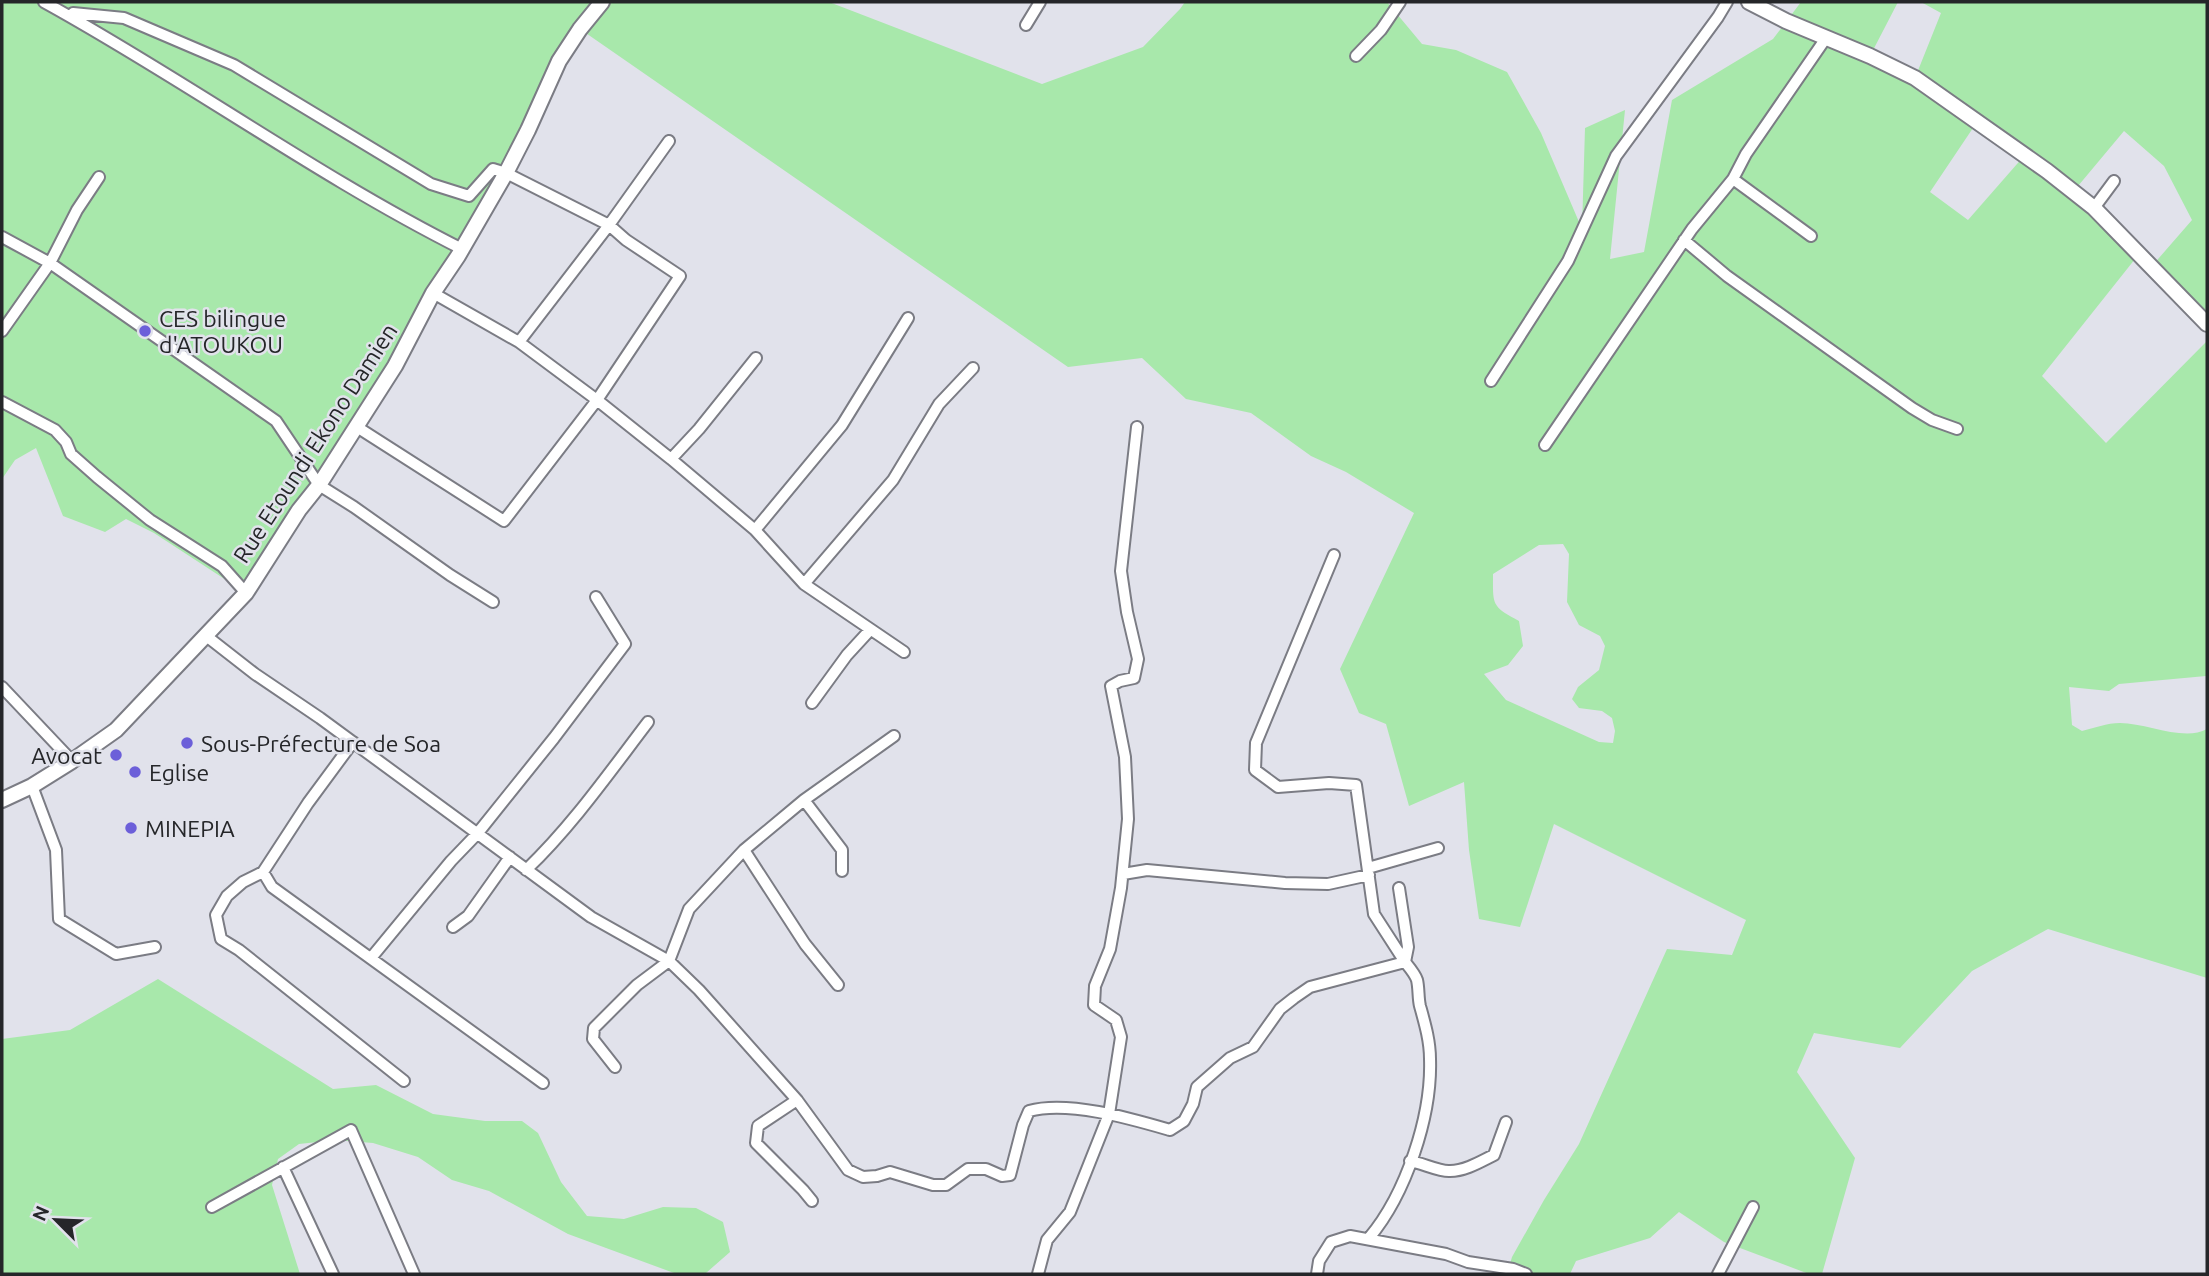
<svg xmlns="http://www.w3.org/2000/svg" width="2209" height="1276" font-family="Ubuntu,sans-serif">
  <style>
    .green { fill: #a8e8ab; fill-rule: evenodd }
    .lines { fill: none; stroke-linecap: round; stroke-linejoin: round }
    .minor-casing { stroke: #7b7c84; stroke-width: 14 }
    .tertiary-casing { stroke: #7b7c84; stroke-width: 18 }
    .minor { stroke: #fff; stroke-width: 10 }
    .tertiary { stroke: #fff; stroke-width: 14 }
    .poi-dot { fill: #6c5fd9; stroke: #e1e2eb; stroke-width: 2.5 }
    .labels { text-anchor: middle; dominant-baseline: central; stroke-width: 5; stroke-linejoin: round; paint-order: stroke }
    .poi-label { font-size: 23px; fill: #252629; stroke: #e1e2eb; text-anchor: start }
    .street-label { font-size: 23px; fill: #252629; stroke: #e1e2eb }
  </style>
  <rect width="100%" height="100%" fill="#e1e2eb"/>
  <path class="green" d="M2,2H829L1042,84L1143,47L1180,9L1185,2H1387L1422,44L1456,50L1507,72L1541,133L1582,229L1585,128L1625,110L1610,259L1644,252L1672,100L1773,39L1801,2H1898L1870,56L1915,78L1941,13L1921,2H2207V324L2152,266L2192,220L2164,166L2124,131L2073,192L2139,254L2042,376L2106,443L2207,341V683L2206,676L2119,684L2109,691L2069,687L2072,725L2082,731C2094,728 2107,723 2120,723C2147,723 2184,742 2207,729V978L2048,929L1972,971L1900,1048L1814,1033L1797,1072L1855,1158L1822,1274H1809L1724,1242L1679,1212L1650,1238L1576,1261L1570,1274H1507L1512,1257L1544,1200L1579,1144L1667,949L1732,955L1746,920L1554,824L1520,927L1479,919L1469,850L1464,782L1409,806L1386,724L1359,713L1340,669L1414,513L1346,472L1311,456L1251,413L1186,399L1142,358L1068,367L580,29L458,256L246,593L154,533L126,519L105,532L63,516L36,448L15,460L2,479ZM1977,122L2024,156L1968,220L1930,192ZM1563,544L1569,554L1567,602L1579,625L1600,636L1605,646L1599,670L1578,687L1572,699L1579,708L1602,711L1612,718L1615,731L1613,743L1599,742L1506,700L1484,674L1508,665L1523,646L1519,621C1491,606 1493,605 1493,574L1539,545Z
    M158,979L333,1089L376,1085L433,1114L485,1121H522L538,1133L561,1182L587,1216L624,1219L663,1207L696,1208L723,1222L730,1252L706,1273H674L568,1234L489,1191L452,1180L418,1157L373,1143L336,1140L299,1144L278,1159L272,1185L300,1274H2V1039L70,1030Z"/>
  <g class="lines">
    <g class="minor-casing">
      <path id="minor" d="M44,2C186,80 317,176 462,249
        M73,13L124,18L234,65L431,184L469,196L493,169L506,173L609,225L626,240L680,276L597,400L504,521L357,427
        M1026,25L1040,2
        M1356,56L1381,30L1400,2
        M1733,179L1811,236
        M2094,208L2114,181
        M2,237L50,263L276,421L319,485L354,507L450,575L493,602
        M1684,240L1727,276L1912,408L1932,420L1957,429
        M433,293L519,342L597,400L671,459L755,530L804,584L904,652
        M2,331L50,263L77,210L99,177
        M519,342L609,225L669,141
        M1491,381L1568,261L1616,156L1718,17L1727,2
        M2,402L55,430L66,442L71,454L97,477L150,520L222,566L246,593
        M1545,445L1692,229L1733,179L1746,154L1826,38
        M671,459L699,429L756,358
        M755,530L842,425L908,318
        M1334,555L1256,743L1255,770L1278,787L1329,783L1356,785L1374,914L1405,962
        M804,584L893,480L939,404L973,368
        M205,635L255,674L320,718L591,917L669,961L699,990L797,1100L848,1170L863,1177L877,1176L890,1172L933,1185H946L968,1169H986L1002,1176L1010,1175L1023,1125L1029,1111C1068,1100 1132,1119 1170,1130L1184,1121L1193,1104L1197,1087L1230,1058L1253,1047L1280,1009L1294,998L1310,987L1405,962C1409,967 1415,974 1417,980C1419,988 1418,998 1420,1006C1425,1024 1430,1041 1430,1059C1432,1116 1406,1194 1369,1238
        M2,687L72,761
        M812,703L847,655L870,630
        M353,742L308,803L263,872L243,882L227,896L216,915L221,939L239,950L404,1081
        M32,786L56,850L59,919L116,954L155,947
        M804,800L842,850V871
        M744,850L805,944L838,985
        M1368,868L1438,848
        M526,870C572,826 609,773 648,722
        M263,872L272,887L543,1083
        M1123,874L1147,870L1285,883L1328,884L1369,875
        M1399,888L1408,947L1405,962
        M453,927L468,916L510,857
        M371,958L451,861L477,834L554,738L625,644L596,597
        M615,1067L593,1039L594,1028L637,985L669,961L689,909L744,850L804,800L894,736
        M797,1100L758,1126L756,1143L803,1190L812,1201
        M1410,1161C1422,1163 1440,1172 1450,1171C1465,1171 1480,1162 1494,1155L1506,1122
        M283,1167L333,1274
        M212,1207L351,1130L414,1274
        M1038,1274L1047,1240L1070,1212L1109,1114L1121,1037L1116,1020L1094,1005L1095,986L1110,949L1121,888L1128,819L1125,757L1111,686L1120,681L1134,678L1138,659L1127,612L1121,571L1137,427
        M1317,1274L1319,1261L1331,1242L1350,1236L1446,1254L1468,1262L1513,1269L1526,1274
        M1718,1274L1753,1207"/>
    </g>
    <g class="tertiary-casing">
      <path id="tertiary" d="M1749,2L1786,21L1870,56L1915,78L2047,171L2094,208L2207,324
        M2,800L32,786L72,761L116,730L246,593L299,510L319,485L395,366L433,293L458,256L506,173L528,130L559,61L580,29L602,2"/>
    </g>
    <use href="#minor" class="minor"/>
    <use href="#tertiary" class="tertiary"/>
  </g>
  <g class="poi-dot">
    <circle cx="145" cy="331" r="7"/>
    <circle cx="187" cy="743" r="7"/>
    <circle cx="116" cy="755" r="7"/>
    <circle cx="135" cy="772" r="7"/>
    <circle cx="131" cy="828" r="7"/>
  </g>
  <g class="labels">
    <g class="poi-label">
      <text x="159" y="318">CES bilingue<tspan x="159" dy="26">d'ATOUKOU</tspan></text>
      <text x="201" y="743">Sous-Préfecture de Soa</text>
      <text x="102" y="755" text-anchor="end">Avocat</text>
      <text x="149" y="772">Eglise</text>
      <text x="145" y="828">MINEPIA</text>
    </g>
    <g class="street-label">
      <text transform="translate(315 443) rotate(-57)">Rue Etoundi Ekono Damien</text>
    </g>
  </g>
  <rect width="2209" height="1276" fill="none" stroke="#252629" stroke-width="7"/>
  <g transform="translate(56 1220) rotate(294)" stroke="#e1e2eb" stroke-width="5" paint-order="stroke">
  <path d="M0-5L12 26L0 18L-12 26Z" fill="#252629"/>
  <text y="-10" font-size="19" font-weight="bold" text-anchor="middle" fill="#252629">N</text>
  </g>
</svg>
